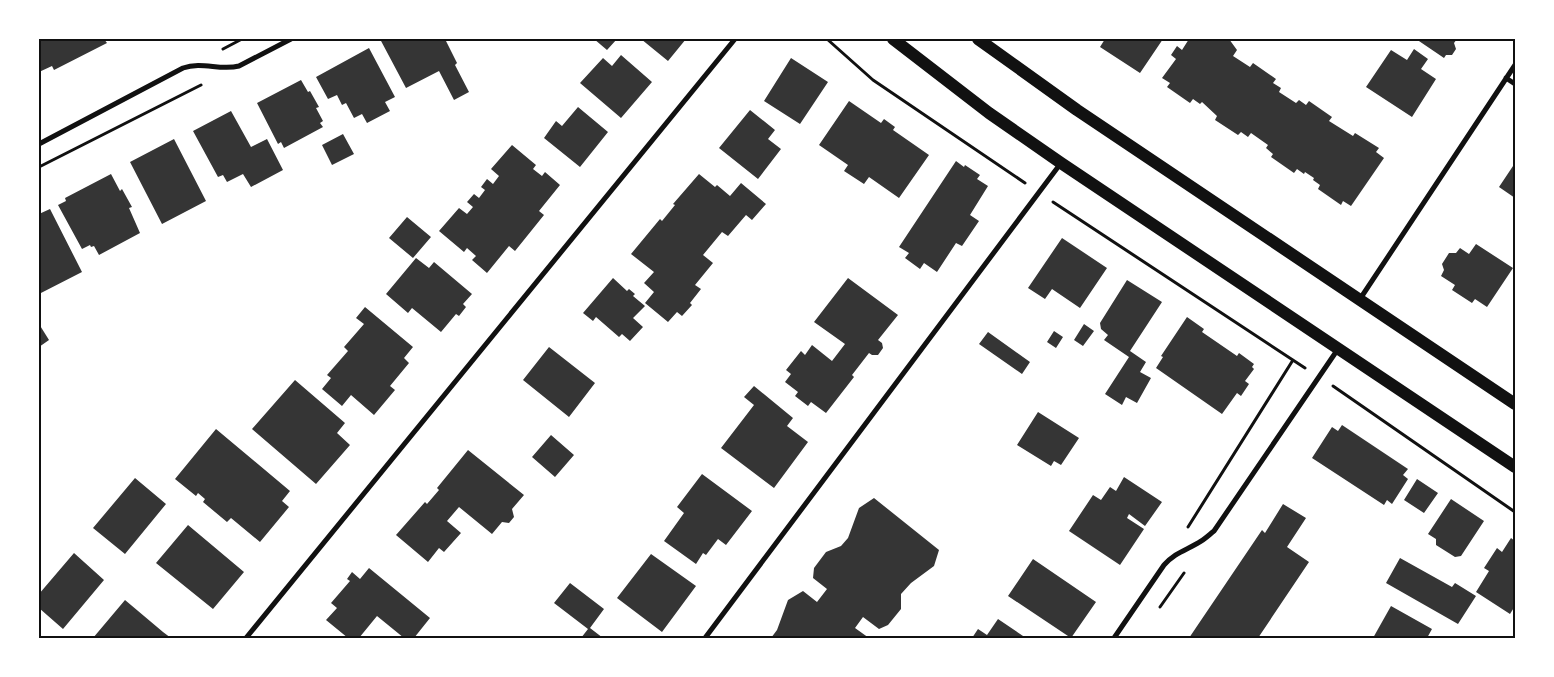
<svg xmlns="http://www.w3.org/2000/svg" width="1554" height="677" font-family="Rubik,sans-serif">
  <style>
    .building { fill: #353535 }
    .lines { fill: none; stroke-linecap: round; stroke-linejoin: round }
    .path { stroke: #111; stroke-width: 3 }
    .minor { stroke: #111; stroke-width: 5 }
    .primary { stroke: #111; stroke-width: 12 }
    .neatline { fill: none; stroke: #111; stroke-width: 2 }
  </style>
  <rect width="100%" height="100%" fill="#fff"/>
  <path class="building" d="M39,39H104L107,43L54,70L52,66L39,72Z
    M380,39H445L457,63L455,65L469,92L454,100L439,71L406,88Z
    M594,39H617L607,50Z
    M641,39H686L668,61Z
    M1105,39H1163L1140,73L1100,47Z
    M1189,39H1229L1237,50L1233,56L1250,67L1253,63L1276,79L1273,83L1281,88L1279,92L1296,103L1299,100L1306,105L1309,101L1332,117L1329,121L1353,136L1355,133L1379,148L1376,152L1384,158L1351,206L1343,201L1341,205L1318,189L1320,185L1313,180L1314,178L1305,172L1304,174L1297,169L1294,173L1271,157L1273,154L1266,148L1268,145L1251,133L1248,137L1241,132L1238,135L1215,120L1217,116L1202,102L1200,104L1193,99L1190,103L1167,87L1170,83L1162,78L1176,59L1171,55L1177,46L1182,50Z
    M1416,39H1457L1454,43L1456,49L1452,55H1446L1444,58Z
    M369,48L395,97L385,102L390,111L367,123L362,114L354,118L346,103L342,105L337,95L328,99L316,77Z
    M1414,49L1428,59L1421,69L1436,79L1412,117L1366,87L1391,50L1407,60Z
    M621,55L652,82L621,118L580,83L603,58L612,66Z
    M791,58L828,82L800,124L764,101Z
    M301,80L308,92L310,91L319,107L316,108L323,121L320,123L323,127L284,148L281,142L278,144L257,103Z
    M849,101L881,123L884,119L895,127L893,130L929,155L899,198L869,177L864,184L844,171L848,165L819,145Z
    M578,107L608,132L580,167L544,138L556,121L562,126Z
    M750,110L775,130L768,139L781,149L758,179L719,148Z
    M231,111L251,147L267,139L283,170L251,187L243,174L227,182L223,175L218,177L193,131Z
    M343,134L354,154L332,165L322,145Z
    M174,139L206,201L162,224L130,162Z
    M512,145L536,165L533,169L542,176L545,172L560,185L539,211L544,215L515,251L509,246L487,273L472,260L476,256L467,248L464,252L439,231L459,208L467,214L473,207L467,202L474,194L479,198L485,190L481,187L487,179L493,184L499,176L491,169Z
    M956,161L964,167L965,165L980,175L977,179L988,186L970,215L979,221L962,246L956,243L937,272L924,263L920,269L905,258L909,253L899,247Z
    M1515,163V198L1499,187Z
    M111,174L120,191L122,189L132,207L129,208L140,233L99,255L94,246L91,247L90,245L82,249L58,205L66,201L65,198Z
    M699,174L715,187L717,185L730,196L741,183L766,204L752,220L746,215L728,236L722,232L703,255L713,263L695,285L701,289L690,303L692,305L682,316L677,312L668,322L645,303L654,292L644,283L654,272L631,254L660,219L662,221L675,205L673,204Z
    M50,209L82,272L39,294V214Z
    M407,217L431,237L413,258L389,238Z
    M1062,238L1107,268L1080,308L1052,289L1045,299L1028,288Z
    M1476,244L1513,268L1487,307L1475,299L1472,303L1452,290L1455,285L1441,276L1444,270L1442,264L1449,253H1456L1460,248L1469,254Z
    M416,258L429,268L434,262L472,294L463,304L466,307L459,316L456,314L441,332L412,308L408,313L386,294Z
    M613,278L627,291L629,289L635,294L633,296L645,306L633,318L643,327L630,341L622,334L619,337L596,317L593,321L583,313Z
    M848,278L898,315L878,340L882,343L883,348L878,355H872L869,353L852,375L854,377L826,413L811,402L808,406L795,396L798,392L785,382L791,374L786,370L801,351L805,355L812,345L832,361L845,344L814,322Z
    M1127,280L1162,302L1130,351L1146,362L1140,372L1151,378L1137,403L1126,397L1122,405L1105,394L1129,357L1104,340L1108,335L1101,329L1100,323Z
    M365,307L413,347L404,358L409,363L390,386L395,390L374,415L351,395L342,406L322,389L331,378L327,375L348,351L344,347L364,324L356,318Z
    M1187,317L1204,329L1202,332L1237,356L1239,353L1254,364L1252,367L1254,369L1245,381L1249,384L1241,396L1237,393L1222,414L1156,368L1163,357L1161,356Z
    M39,324L49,340L39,347Z
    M1084,324L1094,331L1083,346L1074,340Z
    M1054,331L1063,337L1056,348L1047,342Z
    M988,332L1030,362L1022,374L979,344Z
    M549,347L595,383L569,417L523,380Z
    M295,380L345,423L337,433L350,445L316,484L252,429Z
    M754,386L793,418L787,426L808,442L774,488L721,448L754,405L744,397Z
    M1038,412L1079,438L1061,465L1054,461L1051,466L1017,445Z
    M1342,425L1408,469L1403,475L1408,479L1392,504L1387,500L1384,505L1312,458L1332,427L1338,431Z
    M216,429L290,491L282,501L289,507L260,542L231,518L227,522L203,502L205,499L198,493L196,496L175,479Z
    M551,435L574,455L555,477L532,457Z
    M468,450L524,495L512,509L514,517L509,523L502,522L492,534L459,507L447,521L461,533L444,552L439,548L428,562L396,535L425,502L427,504L439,490L437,488Z
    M702,474L752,511L726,545L718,539L706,555L703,553L696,564L664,541L684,513L677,507Z
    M1124,477L1162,502L1145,526L1129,514L1127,518L1144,529L1120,565L1069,531L1093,495L1101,500L1110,487L1116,491Z
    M135,478L166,504L125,554L93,528Z
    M1417,479L1438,493L1424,513L1404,500Z
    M874,498L939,550L934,566L911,583L901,594V609L888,625L879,629L863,617L855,628L869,638H771L777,630L788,600L803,591L817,602L827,589L813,578L814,568L826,552L841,546L848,538L859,508Z
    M1451,499L1484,521L1461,556L1455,557L1436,545V539L1428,534Z
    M1283,504L1306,518L1287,547L1309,562L1258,638H1189L1262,530L1265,533Z
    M188,525L244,572L213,609L156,563Z
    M1511,538L1515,541V606L1510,614L1476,592L1489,571L1484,568L1497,548L1502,552Z
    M74,553L104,580L63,629L39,608V594Z
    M651,554L696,586L662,632L617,598Z
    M1400,558L1452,587L1455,583L1476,596L1458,624L1386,583Z
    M1033,559L1096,602L1071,638L1008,596Z
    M369,568L430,618L414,638H404L377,616L359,638H348L326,620L337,608L331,603L350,581L347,579L352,572L360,579Z
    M570,583L604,609L590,628L603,638H581L588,629L554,603Z
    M125,600L163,632L171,638H93Z
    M1391,606L1432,629L1427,638H1373Z
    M998,619L1026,638H972L978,629L987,635Z"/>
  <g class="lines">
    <path class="path" d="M827,39L873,80L1025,183
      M223,49L242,39
      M39,167L201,85
      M1053,202L1305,368
      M1333,386L1515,512
      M1188,527L1293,360
      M1160,607L1184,573"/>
    <path class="minor" d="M1506,78L1515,84
      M39,144L183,68C202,61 220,71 239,66L291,39
      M1360,299L1515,65
      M246,638L735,39
      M705,638L1061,163
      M1114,638L1164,565C1175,553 1184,551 1198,543C1204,540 1209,535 1214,531L1338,349"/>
    <path class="primary" d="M893,39L989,113L1061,163L1515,467
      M978,39L1077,110L1515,404"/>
  </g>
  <rect width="1554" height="677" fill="none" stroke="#ffffff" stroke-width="80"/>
  <rect x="40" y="40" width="1474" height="597" class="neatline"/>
</svg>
